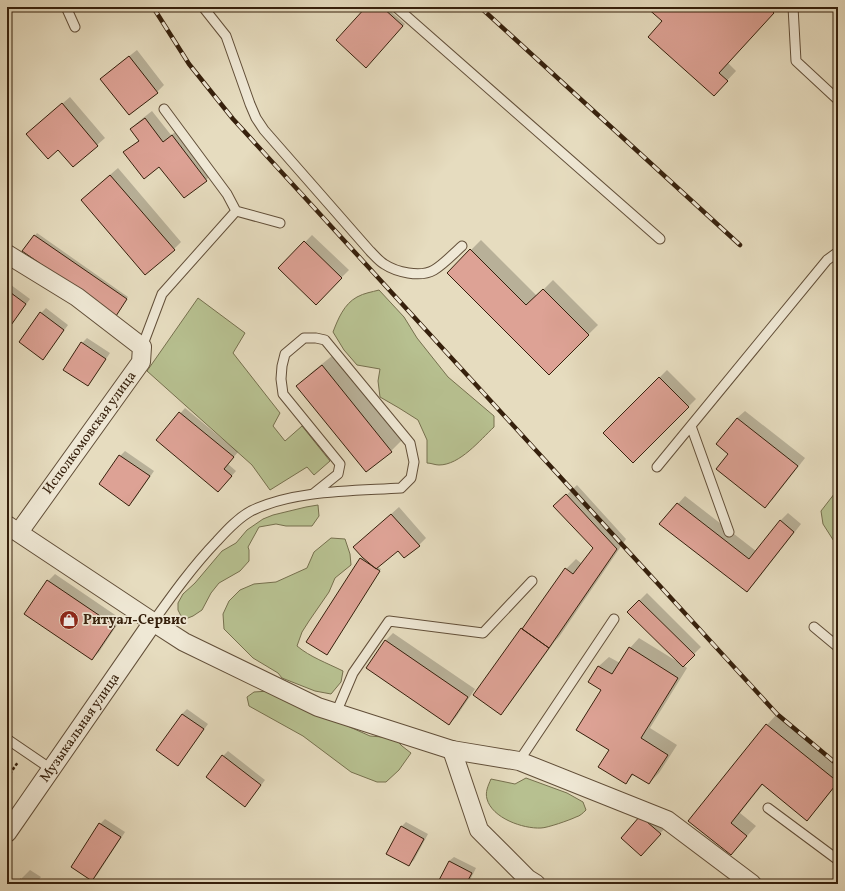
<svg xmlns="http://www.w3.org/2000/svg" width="845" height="891" font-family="Vollkorn,serif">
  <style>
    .green { fill: #b7c090; stroke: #76704e }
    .shadow { fill: #0003 }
    .building { fill: #dda295; stroke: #36200c }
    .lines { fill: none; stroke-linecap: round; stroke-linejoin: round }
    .lane-casing { stroke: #624f39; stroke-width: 11 }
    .street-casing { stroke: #624f39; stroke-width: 20 }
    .path { stroke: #36200c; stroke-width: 2.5; stroke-dasharray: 3 2; stroke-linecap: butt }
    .lane { stroke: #efe8d5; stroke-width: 9 }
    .street { stroke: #efe8d5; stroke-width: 18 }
    .rail-casing { stroke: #36200c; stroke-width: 4.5 }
    .rail { stroke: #efe8d5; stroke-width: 3; stroke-dasharray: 9; stroke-linecap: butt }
    .labels { text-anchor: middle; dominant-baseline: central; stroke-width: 3.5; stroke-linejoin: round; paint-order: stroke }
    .street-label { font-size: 14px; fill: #36200c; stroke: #efe8d5 }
    .poi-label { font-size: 14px; font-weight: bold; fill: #36200c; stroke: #efe8d5; text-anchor: start }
  </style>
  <rect width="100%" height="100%" fill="#e6dcbf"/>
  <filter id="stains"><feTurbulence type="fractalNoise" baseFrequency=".005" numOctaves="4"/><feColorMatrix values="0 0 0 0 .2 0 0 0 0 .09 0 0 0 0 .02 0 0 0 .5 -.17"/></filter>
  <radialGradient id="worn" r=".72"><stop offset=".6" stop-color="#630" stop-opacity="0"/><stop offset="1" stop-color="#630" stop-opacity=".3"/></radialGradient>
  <path class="green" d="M379,290L404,317L417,338L448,377L494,416V427C480,440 460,465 439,465C435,465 431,463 427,463V440L418,420L399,408L380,397L378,381L380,369L357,365L344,350L333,332C338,319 344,304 357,297C364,293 372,292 379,290Z
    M198,298L245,333L233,353L280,413L273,426L285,441L302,426L330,461L314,475L307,467L270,490L252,465L147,371Z
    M838,489V547L837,546L823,524L821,511Z
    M318,505L319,516L312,526H286L276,524L259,527L248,547L249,550V561L240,571L219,583L211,593L202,610L193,616L183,620L178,610V603L183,594L195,583L222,551L236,543L247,530L263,519L273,515L306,507Z
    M331,538L345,539L350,554L351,565L335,578L329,592L309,621L302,632L297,646C310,657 327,663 343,671L341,682L331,694L315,691L282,678L278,673L253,658L224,629L223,614L229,601L240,590L254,584L276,582L307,568L314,552Z
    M269,691L370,736L394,738L402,746L411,753L399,770L386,782H377L351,772L303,736L249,706L247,697L254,692Z
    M526,778L567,793L583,802L586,810C583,813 580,816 576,817C570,820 547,828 541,828C523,829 492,818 487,799C485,792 488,786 491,779L515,784Z"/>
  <path class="shadow" d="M367,7H386L405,24L366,66Z
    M647,7H779L728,63L736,71L723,85L663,21Z
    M137,50L164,85L157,92L102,79L109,72Z
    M70,97L105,138L73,166L59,149L35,127Z
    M152,111L171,135L180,129L213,173L206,180L160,165L125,152L139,140L131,129L138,122Z
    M118,168L181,242L174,249L89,193Z
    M37,233L128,297L118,312L24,251Z
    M312,235L349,270L316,303L280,268Z
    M481,240L537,296L553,280L598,325L549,373L448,273Z
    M7,282L30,299L13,322L9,327L7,326Z
    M46,308L68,325L47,354L43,358L41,313Z
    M87,338L110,353L92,380L88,385L82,343Z
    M337,352L405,437L391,451L367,471L298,386L312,372Z
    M667,370L696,399L633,462L604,433Z
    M185,408L238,452L228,464L236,471L223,486L157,440Z
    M745,411L805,458L773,499L765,506L737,418Z
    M125,451L154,471L134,500L129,504L120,456Z
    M577,485L626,539L559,637L555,641L508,706L501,714L522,629L527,623L566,569L576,559L582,564L594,548L555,506Z
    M685,496L756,551L780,521L788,513L801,524L754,584L747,591L661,523Z
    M399,507L426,538L419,545L404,556L398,550L377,567L381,569L329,651L360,559L363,556L362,540Z
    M55,574L121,619L99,652L92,659L48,581Z
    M647,593L701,647L683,665L687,668L650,728L677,745L659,773L649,783L634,774L625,783L610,749L602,690L589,682L599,666L609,657L620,663L630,648L639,638L678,662V661L628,612Z
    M393,633L475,689L456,717L449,724L367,668L386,640Z
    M187,709L208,724L182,760L178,765L157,750L182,714Z
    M776,715L838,765V783L817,809L807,819L763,784L740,813L756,826L740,844L731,854L689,821L767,725Z
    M228,751L265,780L250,800L223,756Z
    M645,812L665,828L646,850Z
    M105,819L125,832L97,875L92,880L100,824Z
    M406,822L428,834L414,860L409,865L401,827Z
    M454,857L476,868L468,884H438L449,861Z
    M30,870L41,877L35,884H17L21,879Z"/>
  <path class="building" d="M366,7H382L403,26L366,68L336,40Z
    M646,7H768L774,13L719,73L728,81L714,96L648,37L662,21Z
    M129,56L158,93L129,115L100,79Z
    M62,103L98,146L73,167L58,150L48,159L26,134Z
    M145,118L163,142L172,135L207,181L184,198L159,167L144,179L123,152L139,141L130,129Z
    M110,175L175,250L145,275L81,200Z
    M34,235L127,299L116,316L22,251Z
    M304,241L342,278L316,305L278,268Z
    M470,249L526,305L543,289L589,335L549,375L447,273Z
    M7,290L26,304L9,328L7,327Z
    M40,312L64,330L43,360L19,342Z
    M81,342L106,359L88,386L63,370Z
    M322,365L392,452L366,472L296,386Z
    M659,377L689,407L633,463L603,433Z
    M179,412L234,457L224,469L232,476L218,492L156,440Z
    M737,418L798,466L765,508L716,469L728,454L716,444Z
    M119,455L150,476L129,506L99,484Z
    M566,494L617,549L549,648L522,629L565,568L573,574L593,548L553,506Z
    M677,503L749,559L780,520L794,532L747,592L659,524Z
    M391,514L420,546L404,558L398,551L376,569L362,557L353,547Z
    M360,558L380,571L327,655L306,642Z
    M47,580L115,626L92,660L24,614Z
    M639,600L695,655L683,667L627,612Z
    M521,628L549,648L501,715L473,695Z
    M385,640L468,697L449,725L366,668Z
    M629,647L678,678L641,738L668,755L649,784L632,774L626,784L598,767L609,750L576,730L601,690L588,682L598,666L612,674Z
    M182,714L204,729L178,766L156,750Z
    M766,724L838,782L807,821L762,784L731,823L747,836L731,855L688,821Z
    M222,755L261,785L245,807L206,777Z
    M640,816L661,834L641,856L621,838Z
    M99,823L121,837L92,881L71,867Z
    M401,826L424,839L409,866L386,854Z
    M449,861L472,873L466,884H437Z
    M20,879L28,884H16Z"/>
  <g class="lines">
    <g class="lane-casing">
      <path id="lane" d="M66,7L75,27
        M203,7L226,36L250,104L256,118L264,130L370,251C374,255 379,261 384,264C396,272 420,278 434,270C444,264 453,254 462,246
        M396,7L660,239
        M793,7L796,61L838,100
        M236,211L280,223
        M142,347L162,294L236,211L227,194L164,109
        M691,426L729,532
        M657,467L827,260L838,252
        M153,622C173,594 193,566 217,541C227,530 238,518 251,511C293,490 355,491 401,488L411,478L414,462L410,443L325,340L316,338H304L285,354L282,366L281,379L283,394L340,464L338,474L313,494
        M814,627L838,647
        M336,713L353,673L389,621L483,633L532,581
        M7,739L51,769
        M519,761L614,619
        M768,808L838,860"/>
    </g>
    <g class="street-casing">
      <g id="street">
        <path d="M7,254L77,297L142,347L141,362L19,532"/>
        <path d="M7,525L153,622L184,642L318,707L452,750L519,761L667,820L752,884"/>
        <path d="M452,750L479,830L528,879L536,884"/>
        <path id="s1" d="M7,833L153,622"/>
      </g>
    </g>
    <path class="path" d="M7,778L18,762"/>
    <use href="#lane" class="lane"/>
    <use href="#street" class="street"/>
    <g class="rail-casing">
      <path id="rail" d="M153,7L189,64L233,119L777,714L838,765
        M480,7L740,245"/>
    </g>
    <use href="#rail" class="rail"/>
  </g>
  <defs>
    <g id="shop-disc" transform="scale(1)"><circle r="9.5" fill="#8f2418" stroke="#efe8d5"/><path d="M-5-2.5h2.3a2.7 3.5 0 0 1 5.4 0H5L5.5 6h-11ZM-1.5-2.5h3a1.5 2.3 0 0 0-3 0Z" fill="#fff"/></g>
  </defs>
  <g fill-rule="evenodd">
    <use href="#shop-disc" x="69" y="620"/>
  </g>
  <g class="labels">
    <g class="street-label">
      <text transform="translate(90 433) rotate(-54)">Исполкомовская улица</text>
      <text stroke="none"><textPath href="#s1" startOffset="128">Музыкальная улица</textPath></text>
    </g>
    <g class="poi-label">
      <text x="83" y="620">Ритуал-Сервис</text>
    </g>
  </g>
  <rect width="845" height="891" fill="none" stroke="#e6dcbf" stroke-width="24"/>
  <rect x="8" y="8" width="829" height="875" fill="none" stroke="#36200c" stroke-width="2"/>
  <rect x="12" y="12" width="821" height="867" fill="none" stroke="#36200c"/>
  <rect width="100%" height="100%" filter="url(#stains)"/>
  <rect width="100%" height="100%" fill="url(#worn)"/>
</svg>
